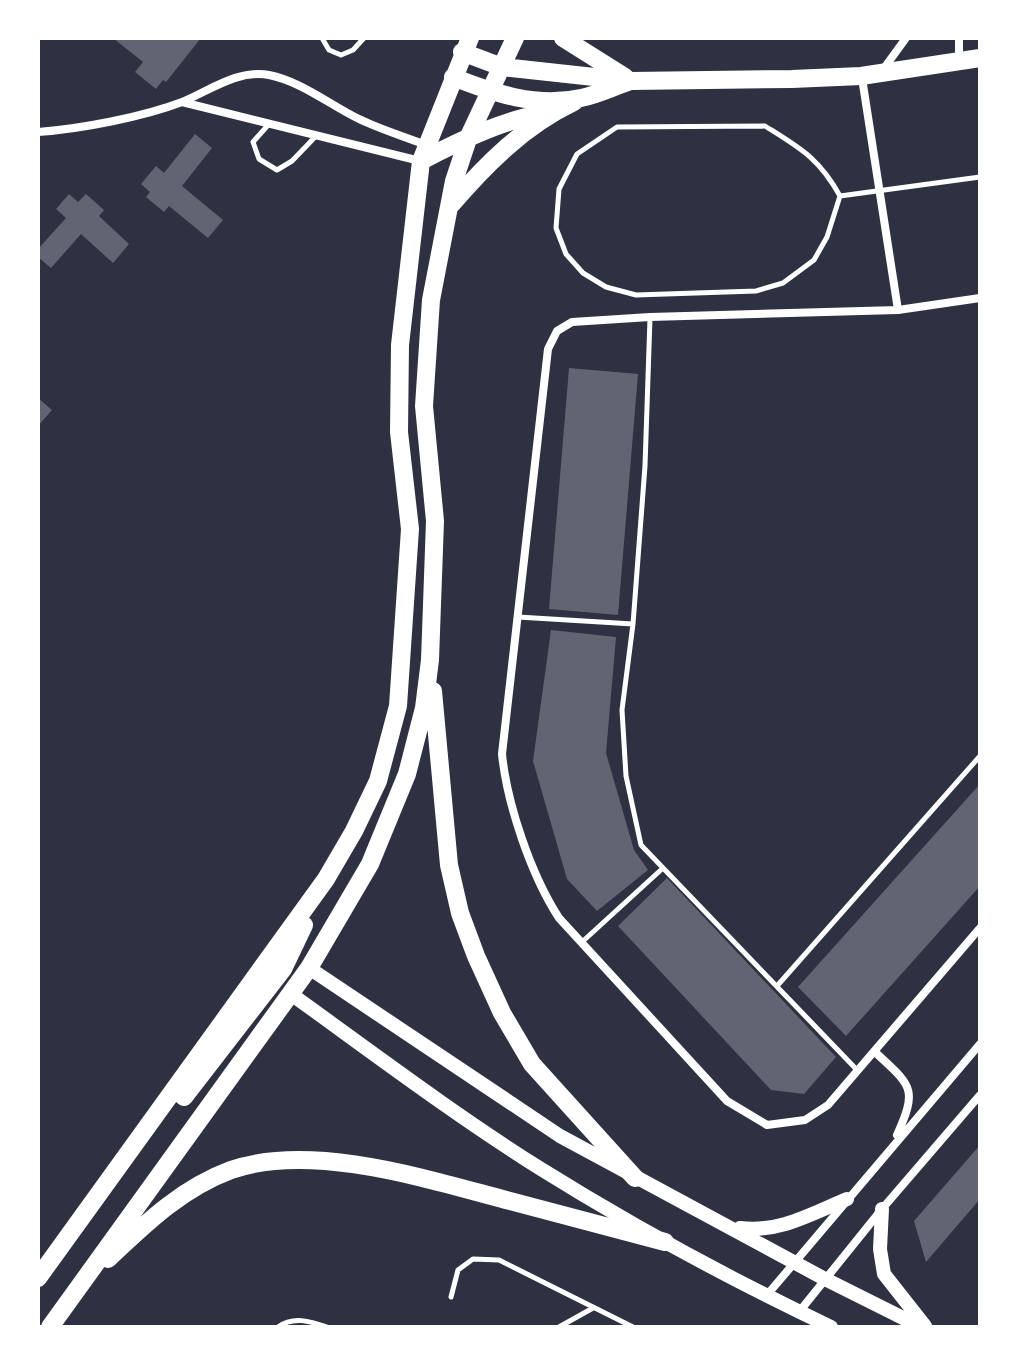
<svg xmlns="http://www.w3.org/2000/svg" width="1018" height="1365" font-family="Jost,sans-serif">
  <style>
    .building { fill: #626471 }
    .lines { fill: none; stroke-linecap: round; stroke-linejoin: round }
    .service { stroke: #fff; stroke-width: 5 }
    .minor { stroke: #fff; stroke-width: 8 }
    .tertiary { stroke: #fff; stroke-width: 14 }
    .primary { stroke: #fff; stroke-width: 18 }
  </style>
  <rect width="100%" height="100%" fill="#2d3142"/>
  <path class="building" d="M113,38H201L166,82L163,80L156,89L135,72L143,62Z
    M195,134L212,148L182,186L223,220L208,238L169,206L164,212L146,197L150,192L141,184L156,166L164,173Z
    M69,194L78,202L86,194L104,210L99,216L129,244L113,263L81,234L51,268L38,257V249L66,218L56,209Z
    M569,368L638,374L618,615L549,609Z
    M38,398L52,410L38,426Z
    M551,630L616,637L606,753L634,850L648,870L597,911L567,879L533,761Z
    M980,784V886L846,1036L798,987Z
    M667,878L836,1057L804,1094L771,1090L618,926Z
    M980,1145V1199L926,1262L914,1221Z"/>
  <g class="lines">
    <path class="service" d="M322,38L329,50L341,55L353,50L364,38
      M269,124L253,142L259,159L277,170L292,161L316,136
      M765,126C800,148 819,158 840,196L827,237L814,260L783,283L756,291L636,295L606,287L583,273L566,254L556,228L559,189L577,154L617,127Z
      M840,196L980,177
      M650,318L645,466L633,624L622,710L626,776L641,845L858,1071
      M518,617L633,624
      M582,942L663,868
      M777,986L980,756
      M451,1297L458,1270L473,1259L499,1260L633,1327
      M278,1327C293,1316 310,1321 327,1327
      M559,1327L593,1308"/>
    <path class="minor" d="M959,38V61
      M882,71L906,38
      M862,78L898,310
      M182,102L420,161
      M38,132C80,129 143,117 182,102C209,91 238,69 269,75C300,81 329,104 357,118C379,129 403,136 426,145
      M980,298L898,310L650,317L572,322L557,331L548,349L502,754C507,804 531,875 559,918L727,1101L767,1125L805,1120L828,1105L980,928
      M875,1052C910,1085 919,1087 897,1135
      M767,1295L980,1044
      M799,1312L882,1209L980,1095"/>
    <path class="tertiary" d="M309,968L560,1136L825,1279L921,1327
      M291,994C373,1053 455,1115 541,1169C634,1227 732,1280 831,1327
      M882,1209L880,1249L884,1274L925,1326
      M740,1228C779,1233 811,1214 847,1199"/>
    <path class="primary" d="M563,38L625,77
      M462,52L502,67L631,81L792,79L861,76L980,58
      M453,77C493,93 536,108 581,98C597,95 613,87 628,82
      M421,161C461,140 503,120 548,112
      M451,205C486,164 524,126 574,102
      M433,691L449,865L460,913L476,956L502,1013L532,1064L635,1178
      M184,1097L283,969L304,925
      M108,1259C146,1223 182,1188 231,1170C311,1142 427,1179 506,1200C559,1214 612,1228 665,1242
      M38,1278L326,879L354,831L378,781L398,706L410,529L399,432L400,345L421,161L470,38
      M50,1327L309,968L370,864L407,774L424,708L430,660L435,521L424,406L431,300L454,181L469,136L515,38"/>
  </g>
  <rect width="1018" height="1365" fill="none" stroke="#ffffff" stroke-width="80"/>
</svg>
